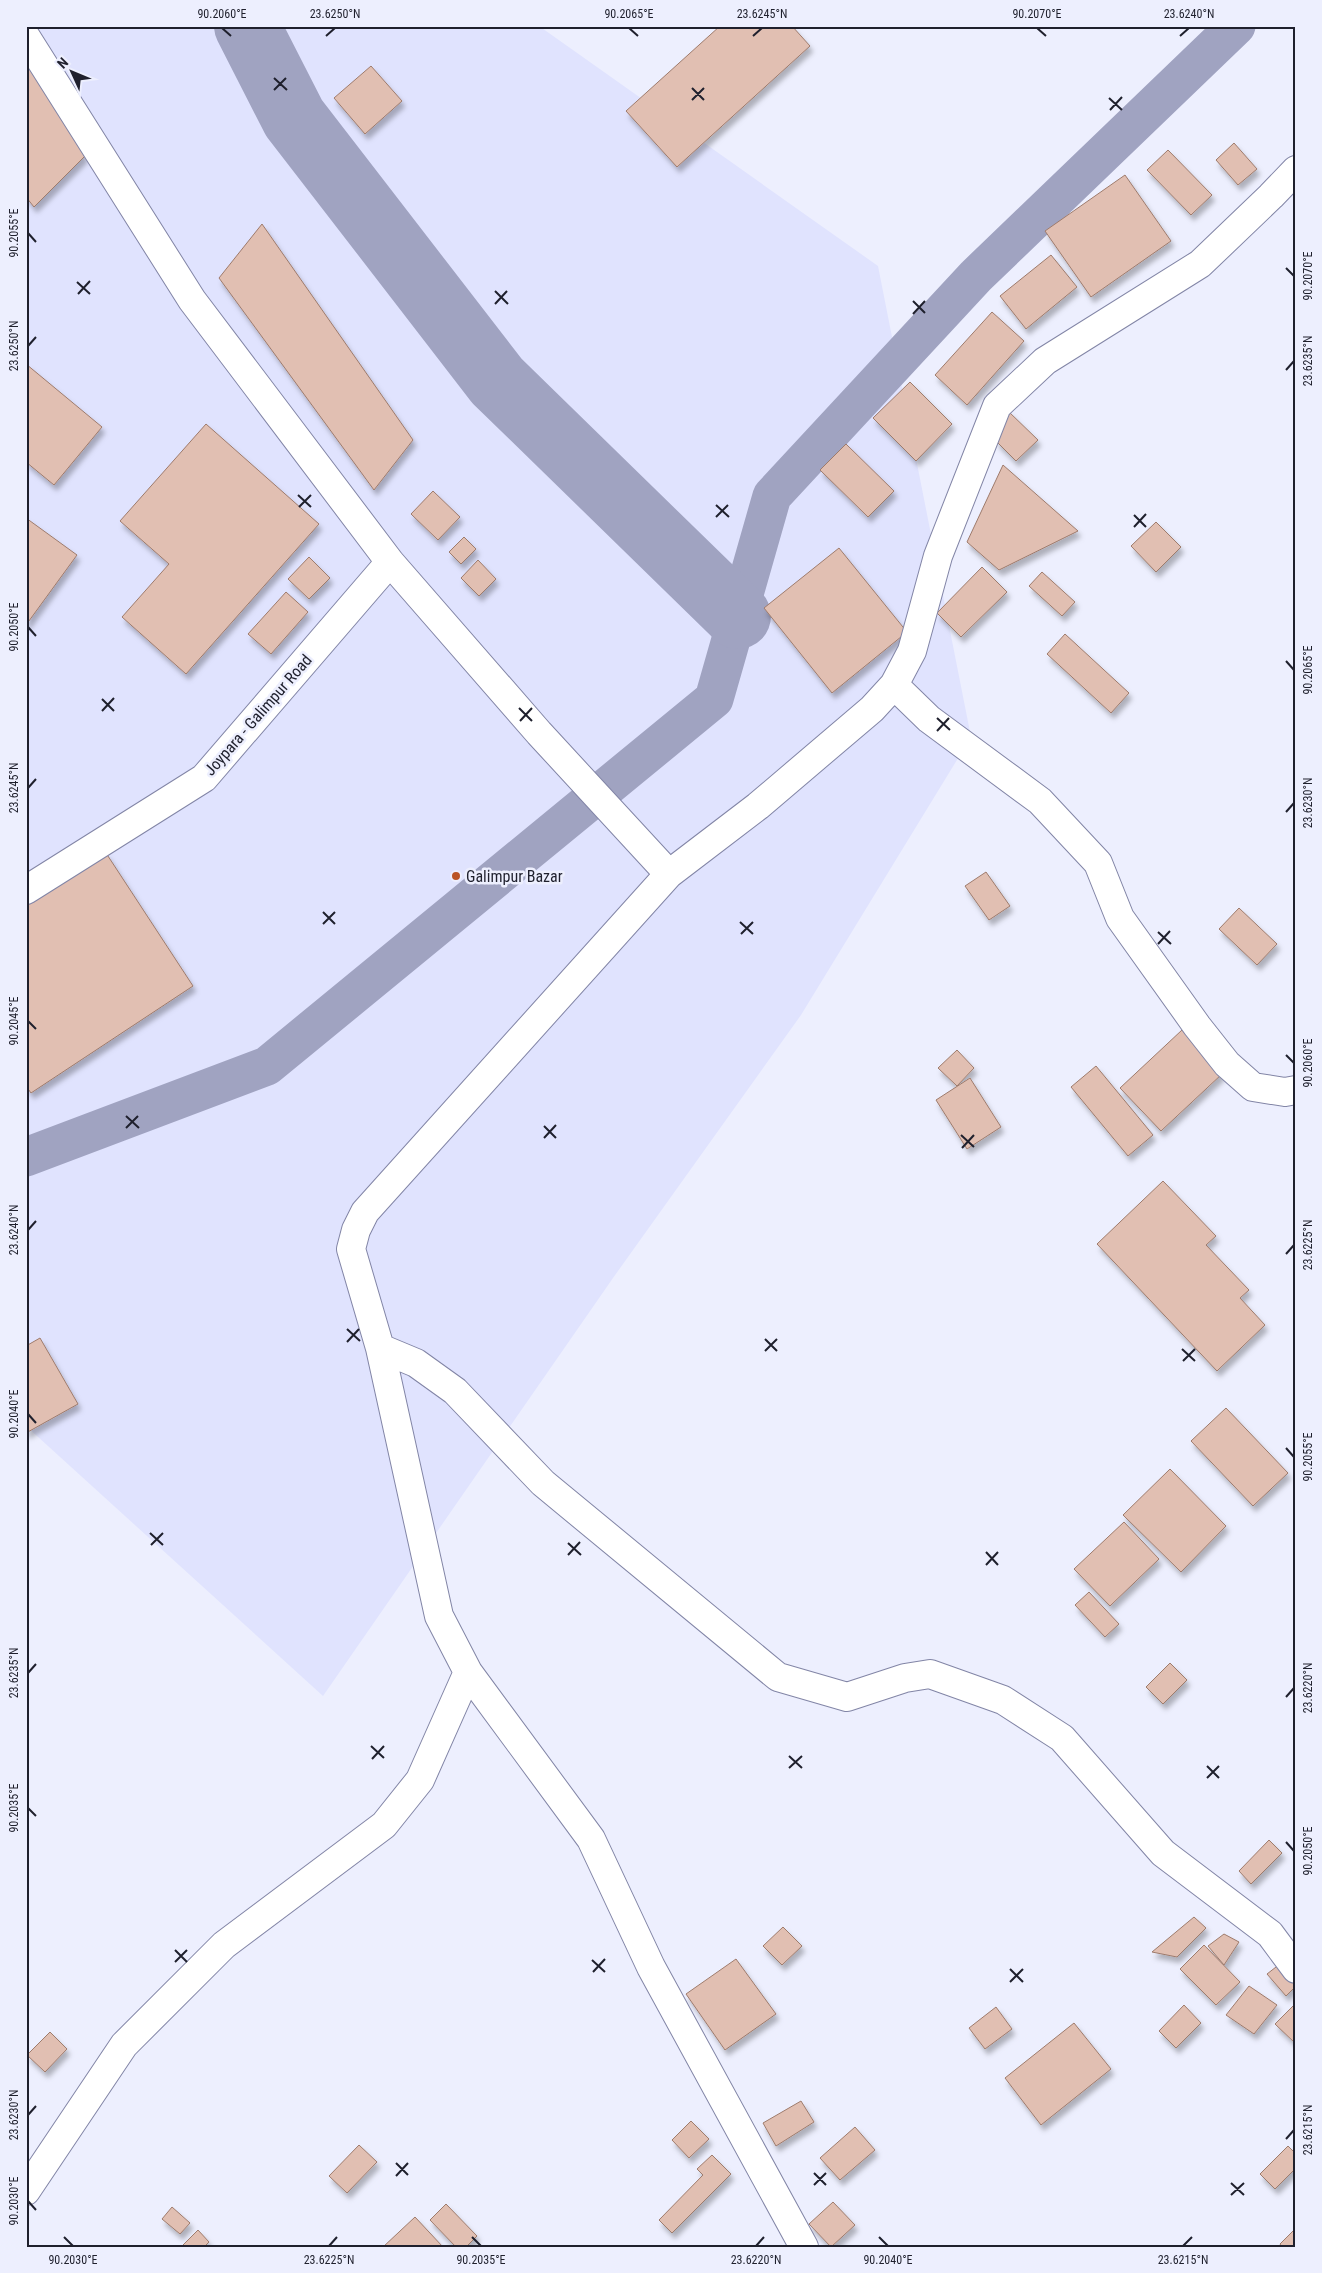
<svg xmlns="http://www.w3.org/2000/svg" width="1322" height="2273" font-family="'Roboto Condensed',sans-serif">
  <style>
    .built { fill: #e0e3fe }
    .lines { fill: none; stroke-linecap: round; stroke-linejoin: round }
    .canal { stroke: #a0a3c1; stroke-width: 39 }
    .river { stroke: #a0a3c1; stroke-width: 66 }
    .building { fill: #e1bfb2; stroke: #9e7b6c; filter: url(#shadow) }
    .street-casing { stroke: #8285a6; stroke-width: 30 }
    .street { stroke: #fff; stroke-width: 28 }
    .ticks { fill: none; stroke: #1f202d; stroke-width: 2 }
    .poi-dot { fill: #bb5526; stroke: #edeffe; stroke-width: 2 }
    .labels { text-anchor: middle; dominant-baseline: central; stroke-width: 5; stroke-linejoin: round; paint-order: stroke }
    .street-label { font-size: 16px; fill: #1f202d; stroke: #edeffe }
    .poi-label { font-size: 16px; fill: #1f202d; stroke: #edeffe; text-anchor: start }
    .neatline { fill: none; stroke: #1f202d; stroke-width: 2 }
    .ticks-label { font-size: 12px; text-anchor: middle; fill: #1f202d }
  </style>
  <defs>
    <filter id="shadow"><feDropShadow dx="3" dy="5.5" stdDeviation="2.5" flood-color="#0004"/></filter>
  </defs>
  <rect width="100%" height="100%" fill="#edeffe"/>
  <path class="built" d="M26,26H539L878,266L971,737L801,1015L613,1278L323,1696L26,1426Z"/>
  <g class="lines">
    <path class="canal" d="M26,1157L267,1066L714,699L772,496L976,276L1236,26"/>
    <path class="river" d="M247,26L294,118L497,381L738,616"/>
  </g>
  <path class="building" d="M720,26H792L810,46L677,167L626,111Z
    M26,59L85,156L34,207L26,197Z
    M371,66L402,101L365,134L334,98Z
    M1234,143L1257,169L1238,185L1216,160Z
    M1168,150L1212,195L1191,215L1147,170Z
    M1125,175L1171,241L1091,297L1045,231Z
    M262,224L413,440L374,490L219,278Z
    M1051,255L1077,287L1026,329L1000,296Z
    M992,312L1024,341L967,405L935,375Z
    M26,364L102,427L54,485L26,462Z
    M910,382L952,424L916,461L873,418Z
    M1008,411L1038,440L1016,461L996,441Z
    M206,424L319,524L186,674L122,617L169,564L120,521Z
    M846,444L894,491L868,517L820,470Z
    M1003,465L1078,531L999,570L967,542Z
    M433,491L460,517L438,540L411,514Z
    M26,518L77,555L26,625Z
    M1156,522L1181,547L1156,572L1131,546Z
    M464,537L476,549L461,564L449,552Z
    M839,548L907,632L832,693L764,608Z
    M309,557L330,578L309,599L288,579Z
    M478,560L496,579L479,596L461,578Z
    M982,567L1007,592L961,637L937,613Z
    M1042,572L1075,602L1062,616L1029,586Z
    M286,592L308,612L271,654L248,634Z
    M1065,634L1129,693L1111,713L1047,654Z
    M106,853L193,986L31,1093L26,1086V905Z
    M986,872L1010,906L989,920L965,886Z
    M1239,908L1277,944L1257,965L1219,929Z
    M1182,1030L1222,1074L1161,1131L1120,1088Z
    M957,1050L974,1068L957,1086L938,1068Z
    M1096,1066L1153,1135L1128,1156L1071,1087Z
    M970,1078L1001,1127L967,1149L936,1100Z
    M1163,1181L1216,1236L1206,1245L1249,1290L1240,1298L1265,1325L1217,1371L1097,1244Z
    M40,1338L78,1404L26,1433V1346Z
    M1226,1408L1288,1473L1253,1506L1191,1441Z
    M1170,1469L1226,1526L1181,1572L1123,1515Z
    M1124,1522L1159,1559L1110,1606L1074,1569Z
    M1089,1592L1119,1624L1105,1637L1075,1605Z
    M1170,1663L1187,1680L1163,1704L1146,1687Z
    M1269,1840L1282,1853L1251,1884L1239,1871Z
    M1194,1917L1206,1928L1177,1957L1152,1952Z
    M783,1927L802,1946L782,1965L763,1946Z
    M1224,1934L1239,1942L1224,1965L1208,1946Z
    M1204,1945L1240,1982L1216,2005L1180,1969Z
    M736,1959L776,2014L725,2050L686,1994Z
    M1285,1960L1296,1976V1986L1286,1996L1267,1974Z
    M1249,1986L1277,2005L1254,2034L1226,2015Z
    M1296,2003V2044L1275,2024Z
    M1184,2005L1201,2023L1176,2048L1159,2031Z
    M996,2007L1012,2029L985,2049L969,2028Z
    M1074,2023L1111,2069L1041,2125L1005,2078Z
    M50,2032L67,2049L45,2072L27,2055Z
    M801,2101L814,2122L776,2146L763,2123Z
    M691,2121L709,2139L689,2158L672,2140Z
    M855,2127L875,2150L840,2180L820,2158Z
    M359,2145L377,2162L347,2193L329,2176Z
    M1288,2146L1296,2154V2168L1275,2189L1260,2174Z
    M712,2155L731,2174L672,2233L659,2220L703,2175L697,2169Z
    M833,2202L855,2225L831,2247L809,2224Z
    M446,2204L477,2236L466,2247H456L430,2220Z
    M172,2207L190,2223L180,2234L162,2219Z
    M415,2217L443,2247H383Z
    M1296,2228V2247H1282L1280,2244Z
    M198,2230L209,2242L204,2247H181Z"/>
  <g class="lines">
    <g class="street-casing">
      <path id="street" d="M26,37L192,300L390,562L539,733L669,874
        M894,685L929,719L1040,801L1098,863L1120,918L1197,1026L1227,1064L1253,1087L1285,1092L1296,1090
        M26,890L204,778L390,562
        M380,1348L416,1363L455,1391L543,1483L778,1677L847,1697L905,1678L930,1674L1003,1700L1062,1738L1163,1853L1270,1934L1296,1969
        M26,2191L124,2045L224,1945L384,1825L420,1780L468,1672
        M804,2247L651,1967L591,1839L468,1672L439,1616L380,1348L351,1249L356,1230L365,1212L669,874L758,806L872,709L894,685L912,651L938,556L997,406L1045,361L1200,264L1271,196L1296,170"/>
    </g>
    <use href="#street" class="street"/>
  </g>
  <path class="ticks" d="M222,28L231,36M629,28L638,36M1037,28L1046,36M326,36L335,28M753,36L762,28M1180,36L1189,28M274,78L287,90M692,88L704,100M274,90L286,78M1109,98L1122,110M692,100L704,88M1110,110L1122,97M28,233L36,242M1286,268L1294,276M77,282L90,294M495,291L508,304M78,294L90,281M913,301L925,313M495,304L507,291M913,314L925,301M28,346L36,337M1286,370L1294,361M298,495L311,507M716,505L729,517M299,507L311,495M1134,515L1146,527M716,517L728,505M1134,527L1146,514M28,627L36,636M1286,661L1294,670M102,699L114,711M519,708L532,721M102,711L114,698M937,718L950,730M520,721L532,708M937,731L949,718M28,788L36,779M1286,812L1294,803M323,912L335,924M740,922L753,934M323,924L335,912M1158,932L1171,944M741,934L753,922M1158,944L1170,931M28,1021L36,1029M1286,1055L1294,1063M126,1116L139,1128M544,1126L556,1138M126,1128L138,1116M961,1135L974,1147M544,1138L556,1125M962,1148L974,1135M28,1230L36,1221M1286,1254L1294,1245M347,1329L360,1341M765,1339L777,1351M347,1342L359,1329M1182,1349L1195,1361M765,1351L777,1339M1183,1361L1195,1349M28,1414L36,1423M1286,1448L1294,1457M150,1533L163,1545M568,1543L581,1555M151,1545L163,1533M986,1552L998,1565M568,1555L580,1542M986,1565L998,1552M28,1673L36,1664M1286,1697L1294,1688M371,1746L384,1758M789,1756L802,1768M372,1759L384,1746M1207,1766L1219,1778M789,1768L802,1756M1207,1778L1219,1766M28,1808L36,1816M1286,1842L1294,1851M175,1950L187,1962M592,1960L605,1972M175,1962L187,1950M1010,1969L1023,1982M593,1972L605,1959M1010,1982L1023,1969M28,2115L36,2106M1286,2139L1294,2130M396,2163L408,2175M814,2173L826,2185M396,2176L408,2163M1231,2183L1244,2195M814,2185L826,2173M1231,2195L1244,2183M28,2201L36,2210M64,2237L73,2246M472,2237L481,2246M879,2237L888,2246M329,2246L337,2237M756,2246L764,2237M1183,2246L1192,2237"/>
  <circle class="poi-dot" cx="456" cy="876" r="5"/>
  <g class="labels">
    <g class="street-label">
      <text transform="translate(258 715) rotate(-49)">Joypara - Galimpur Road</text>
    </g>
    <g class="poi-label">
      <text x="466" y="876">Galimpur Bazar</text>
    </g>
  </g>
  <rect width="1322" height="2273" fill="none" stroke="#edeffe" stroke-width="55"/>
  <g transform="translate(72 72) rotate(314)" stroke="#edeffe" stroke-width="4" paint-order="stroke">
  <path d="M0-4L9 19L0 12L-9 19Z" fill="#1f202d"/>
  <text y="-8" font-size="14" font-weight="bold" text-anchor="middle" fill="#1f202d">N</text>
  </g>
  <rect x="28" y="28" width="1266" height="2218" class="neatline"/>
  <g class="ticks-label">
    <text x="222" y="18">90.2060°E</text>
    <text x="335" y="18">23.6250°N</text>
    <text x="629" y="18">90.2065°E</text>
    <text x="762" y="18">23.6245°N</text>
    <text x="1037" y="18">90.2070°E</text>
    <text x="1189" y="18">23.6240°N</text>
    <text transform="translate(14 233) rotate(-90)" y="4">90.2055°E</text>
    <text transform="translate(1308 276) rotate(-90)" y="4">90.2070°E</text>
    <text transform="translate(14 346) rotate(-90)" y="4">23.6250°N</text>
    <text transform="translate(1308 361) rotate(-90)" y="4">23.6235°N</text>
    <text transform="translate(14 627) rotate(-90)" y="4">90.2050°E</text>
    <text transform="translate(1308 670) rotate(-90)" y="4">90.2065°E</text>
    <text transform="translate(14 788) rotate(-90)" y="4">23.6245°N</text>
    <text transform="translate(1308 803) rotate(-90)" y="4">23.6230°N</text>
    <text transform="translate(14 1021) rotate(-90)" y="4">90.2045°E</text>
    <text transform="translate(1308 1063) rotate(-90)" y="4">90.2060°E</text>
    <text transform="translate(14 1230) rotate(-90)" y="4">23.6240°N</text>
    <text transform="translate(1308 1245) rotate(-90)" y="4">23.6225°N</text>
    <text transform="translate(14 1414) rotate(-90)" y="4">90.2040°E</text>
    <text transform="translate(1308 1457) rotate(-90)" y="4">90.2055°E</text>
    <text transform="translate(14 1673) rotate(-90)" y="4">23.6235°N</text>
    <text transform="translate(1308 1688) rotate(-90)" y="4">23.6220°N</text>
    <text transform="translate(14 1808) rotate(-90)" y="4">90.2035°E</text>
    <text transform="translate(1308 1851) rotate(-90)" y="4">90.2050°E</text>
    <text transform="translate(14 2115) rotate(-90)" y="4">23.6230°N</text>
    <text transform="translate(1308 2130) rotate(-90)" y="4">23.6215°N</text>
    <text transform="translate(14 2201) rotate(-90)" y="4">90.2030°E</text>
    <text x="73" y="2264">90.2030°E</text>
    <text x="329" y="2264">23.6225°N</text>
    <text x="481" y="2264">90.2035°E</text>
    <text x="756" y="2264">23.6220°N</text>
    <text x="888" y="2264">90.2040°E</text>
    <text x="1183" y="2264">23.6215°N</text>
  </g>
</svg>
